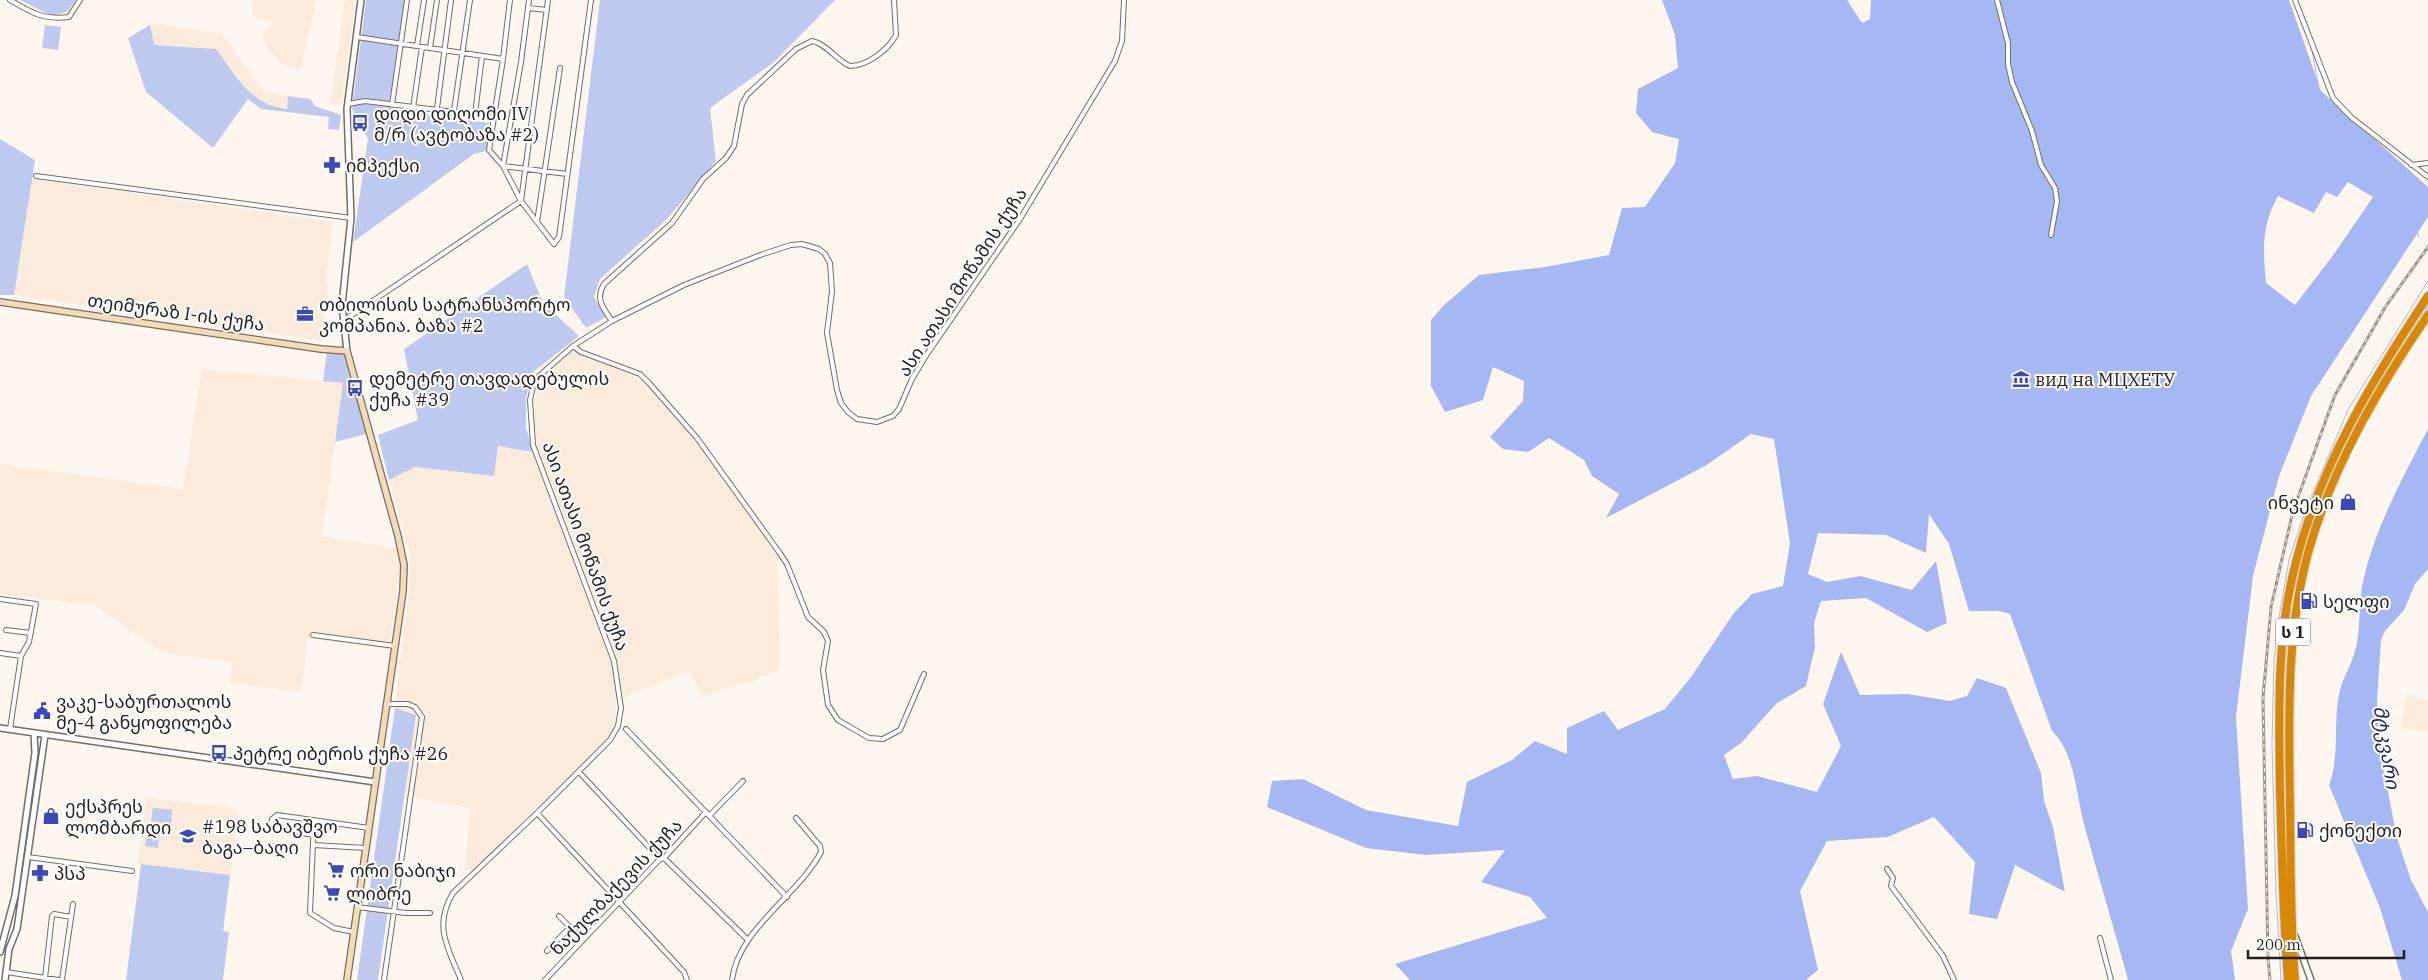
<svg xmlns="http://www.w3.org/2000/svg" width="2428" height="980" font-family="'IBM Plex Serif','Noto Sans Georgian',serif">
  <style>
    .built { fill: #fbebdc }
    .green { fill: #bdc9ef }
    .forest { fill: #a6b8f4; fill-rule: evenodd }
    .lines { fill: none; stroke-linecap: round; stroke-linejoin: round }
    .stream { stroke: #a6b8f4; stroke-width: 1 }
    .minor-casing { stroke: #756d65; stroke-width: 6 }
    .tertiary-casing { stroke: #756d65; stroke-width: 8 }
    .secondary-casing { stroke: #756d65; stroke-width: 8 }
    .motorway-casing { stroke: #d7d6d6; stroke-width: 10 }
    .minor { stroke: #fff; stroke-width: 4 }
    .tertiary { stroke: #fff; stroke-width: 5 }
    .secondary { stroke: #f3dbb5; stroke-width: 5.5 }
    .motorway { stroke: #d88707; stroke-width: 8 }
    .rail-casing { stroke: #9b948f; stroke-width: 3 }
    .rail { stroke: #fff; stroke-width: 1; stroke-dasharray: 4; stroke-linecap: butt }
    .labels { text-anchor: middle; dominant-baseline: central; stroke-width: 4; stroke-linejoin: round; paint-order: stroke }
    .shield { fill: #fff; stroke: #64625f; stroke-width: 1 }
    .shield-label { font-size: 16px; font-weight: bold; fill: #221e1b }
    .poi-label { font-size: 18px; fill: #221e1b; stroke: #fff; text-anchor: start }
    .street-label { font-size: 18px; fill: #221e1b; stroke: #fff }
    .water-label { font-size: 19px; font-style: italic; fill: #1d266a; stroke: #fff }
  </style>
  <rect width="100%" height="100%" fill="#fff7ef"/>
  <path class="built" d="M253,0H316L301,69L295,70L281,64L269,51L262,34L274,22L259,19L252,13Z
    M345,0H356L341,105L330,104Z
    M158,24L222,34L263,90L288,96L287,109L272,107L249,94L216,49L153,45L150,25Z
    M32,179L333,222L326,276L328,297L322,341L14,295Z
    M574,351L643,380L698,445L777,555L780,658L777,671L751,682H745L702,697L689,670L623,698L618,663L538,446L534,424L536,391L546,373Z
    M202,369L343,383L322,537L397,548L400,567L389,649L308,638L301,692L230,683L232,662L163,653L94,605L0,594V464L183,489Z
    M498,446L533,452L611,663L616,690V715L609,736L475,868L465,871L470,808L384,791L409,592L410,555L389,480L415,467L493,476Z
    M2406,694L2428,701V731L2401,729Z
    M146,797L238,809L230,875L138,864Z"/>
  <path class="green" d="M20,0H76L68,11L52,16Z
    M366,0H406L391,109L489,123L486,151L474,154L353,242L368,139L352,109Z
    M600,0H835L774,62L710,108L716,161L667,219L600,279L594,297L606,317L586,328L564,297Z
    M45,25L61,27L58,50L42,48Z
    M150,25L154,45L216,49C237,77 250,105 287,109L288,96L310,99L315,106L341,115L339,130L328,129L329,117L261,109L248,99L213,148L146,92L128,38Z
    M0,139L35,160L14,295H0Z
    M527,264L543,303L579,336L533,372L526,398V427L533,452L498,446L494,476L415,467L389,480L378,435L418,420L404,349Z
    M2428,304V310L2375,391L2352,434L2324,497L2292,626L2290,922H2287C2286,866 2284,811 2284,755C2283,694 2283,631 2298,571C2321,473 2371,386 2428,304Z
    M327,352L344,354L347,358L366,434L335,442L343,383L323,381Z
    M395,708L416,715L378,980H357Z
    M153,808L172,810L171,824L151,821Z
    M148,822L161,824L158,848L145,846Z
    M141,864L230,875L223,931L229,932L223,980H126Z"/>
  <path class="forest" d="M1662,0H1847L1862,23L1870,19L1871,0H2289L2321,91L2428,187V217L2311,396L2279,476L2253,576L2236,717L2248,909L2231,951L2235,980H2128C2114,928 2098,876 2084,824C2076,794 2075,753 2052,731L2010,614L1998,611H1969L1949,544L1929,514L1926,553L1886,535L1818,533L1808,574L1827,582L1860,576L1912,590L1936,561L1947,623L1927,632L1866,598L1821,601L1814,623L1815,647L1806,686L1777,703L1741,743L1724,755L1733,779L1757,776L1817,792L1841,746L1823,704L1841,652L1860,695L1908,694L1950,701L1967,696L1977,678L2006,688L2041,773L2044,801L2053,827L2065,892L2015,865L1997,919L1969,914L1975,862L1934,817L1888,837L1827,841L1800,891L1818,970L1806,980H1410L1395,964L1547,918L1530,897L1481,882L1505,850L1426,855L1366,848L1267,807L1272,781L1303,779L1366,810L1458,826L1467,782L1512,760L1535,741L1567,754V728L1604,711L1618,730L1665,709L1691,677L1733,614L1752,594L1783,586L1790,543L1774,439L1751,434L1705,466L1606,518L1619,494L1592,476L1584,460L1549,438L1528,452L1503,449L1490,437L1523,401L1524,381L1493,367L1483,400L1445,412L1431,386V320L1444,305L1479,275L1545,267L1609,255L1622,208L1645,207L1675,163L1679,139L1652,132L1636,113L1638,89L1678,68L1675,35ZM2348,182L2373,197L2334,254L2295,305L2266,283C2263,249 2261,227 2278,196L2314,213L2326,192L2337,197Z
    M2428,429V569L2415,584L2404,610L2385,631L2381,640L2377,700L2379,746L2397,838L2411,880L2428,912V980H2402L2380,908L2329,785C2340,757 2333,724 2339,694C2342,679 2351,666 2355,651C2361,631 2358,608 2362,587C2373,531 2402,479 2428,429Z"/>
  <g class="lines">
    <path class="stream" d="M2311,45L2320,94L2319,126L2325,137L2349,151L2365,156L2386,170L2390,177L2403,187L2416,194
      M2419,198L2422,204L2416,230L2419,237
      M2281,980L2276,893L2272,744L2274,660L2279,617L2289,560L2305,511L2348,410L2428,281"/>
    <g class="minor-casing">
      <path id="minor" d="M10,0C32,13 43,20 69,17L80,0
        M529,0L521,62L503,166L521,201L554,244L559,237L591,0
        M1997,0L2008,43V64L2012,82L2032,131L2041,165L2055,188L2057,201L2051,235
        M2295,0L2333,98L2351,117L2428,177
        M528,8L547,10
        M357,37L503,59L489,150L503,166
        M417,46L424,0
        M430,48L437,0
        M503,59L510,0
        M348,104L365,101L495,117
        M392,105L407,0
        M413,108L422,47
        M437,108L451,0
        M454,111L470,0
        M475,114L482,56
        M2411,165L2428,163
        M503,166L567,174
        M36,176L351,218
        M537,222L560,68
        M343,321L521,201L548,0
        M612,321C603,308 595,299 604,284L672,223L703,179L726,158L734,146L742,104L747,95L796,49L812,41C827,44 836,60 850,66C867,66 888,50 896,35L894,0
        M573,346L581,352L640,374L649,383L697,438L779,552L787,564L808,617L824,632L828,641L823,670L828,705L838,720L869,738L883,739L900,730L924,674
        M0,599L36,604L29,642L21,656L10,729
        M6,630L31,633
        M313,635L395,646
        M0,653L21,656
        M626,729L787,897
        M579,772L660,859
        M537,813L684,972L687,980
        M710,815L743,781
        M314,820L310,913L334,928L354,932
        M313,835L273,828L271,825L272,819L277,815L369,828
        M313,845L366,848
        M28,857L132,871
        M664,858L748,940
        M1887,869L1893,878L1891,886L1943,956L1954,980
        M357,907L406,913H430
        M559,916L583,940
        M2100,938L2111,980
        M547,951L570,927
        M6,972L59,980
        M45,978L52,916L54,914L71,917
        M62,980L73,904
        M384,980L422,717L415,707L408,704H386
        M461,980C448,948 433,926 453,893L537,813L610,740L618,726L621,708L614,661L533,445L530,400L533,386L539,376L573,346L612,321L684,285L763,254L791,245L802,244L819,249L825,254L830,263L832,291L827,333L837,390L841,403L848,412L857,419L877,422L893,416L899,409L912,379L927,354L1020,219L1115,61L1122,41L1124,0
        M545,980L660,859L664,858L706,812
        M732,980C738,929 798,896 821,852L820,846L796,818"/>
    </g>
    <g class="tertiary-casing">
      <path id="tertiary" d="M347,351L342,305L351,218L347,109L361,0
        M0,728L375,782
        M2295,936L2311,980
        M0,952L15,896L35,753L34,733
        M5,980L9,949L17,929L45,735"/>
    </g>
    <g class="secondary-casing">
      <path id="secondary" d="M0,302L321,349L347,351L398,536L404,565L403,591L347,980"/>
    </g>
    <g class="motorway-casing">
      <path id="motorway" d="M2288,980C2283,917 2282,854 2280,791C2279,716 2276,639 2295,566C2319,467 2373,379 2428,296
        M2295,980C2290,924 2291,866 2290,810C2289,722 2285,632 2310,546C2335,462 2379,387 2428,315"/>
    </g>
    <use href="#minor" class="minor"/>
    <use href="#tertiary" class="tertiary"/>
    <use href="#secondary" class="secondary"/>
    <use href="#motorway" class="motorway"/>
    <g class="rail-casing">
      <path id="rail" d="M2270,980L2268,958L2263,698L2271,607L2293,511L2335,395L2386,306L2428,247"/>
    </g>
    <use href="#rail" class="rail"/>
  </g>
  <defs>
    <g id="bus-bare" transform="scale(1.35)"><path d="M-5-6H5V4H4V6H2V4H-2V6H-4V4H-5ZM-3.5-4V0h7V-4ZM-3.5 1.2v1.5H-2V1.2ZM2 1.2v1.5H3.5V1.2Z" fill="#3948bb" stroke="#fff" stroke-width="2.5" paint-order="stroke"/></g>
    <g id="pharmacy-bare" transform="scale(1.35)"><path d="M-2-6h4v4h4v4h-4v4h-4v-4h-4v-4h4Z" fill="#3948bb" stroke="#fff" stroke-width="2.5" paint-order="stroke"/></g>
    <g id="office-bare" transform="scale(1.35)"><path d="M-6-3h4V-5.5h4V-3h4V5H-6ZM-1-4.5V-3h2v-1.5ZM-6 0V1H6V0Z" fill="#3948bb" stroke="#fff" stroke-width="2.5" paint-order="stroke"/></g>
    <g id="museum-bare" transform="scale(1.35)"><path d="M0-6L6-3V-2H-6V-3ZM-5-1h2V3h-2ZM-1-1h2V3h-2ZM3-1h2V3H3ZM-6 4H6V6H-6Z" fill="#3948bb" stroke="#fff" stroke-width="2.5" paint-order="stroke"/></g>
    <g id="shop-bare" transform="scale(1.35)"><path d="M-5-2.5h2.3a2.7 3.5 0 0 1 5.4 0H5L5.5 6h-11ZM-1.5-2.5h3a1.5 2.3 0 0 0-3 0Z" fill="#3948bb" stroke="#fff" stroke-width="2.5" paint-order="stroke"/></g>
    <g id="fuel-bare" transform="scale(1.35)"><path d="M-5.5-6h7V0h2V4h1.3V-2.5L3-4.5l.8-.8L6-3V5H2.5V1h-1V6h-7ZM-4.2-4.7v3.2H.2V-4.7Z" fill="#3948bb" stroke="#fff" stroke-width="2.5" paint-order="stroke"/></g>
    <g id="civic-bare" transform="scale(1.35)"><path d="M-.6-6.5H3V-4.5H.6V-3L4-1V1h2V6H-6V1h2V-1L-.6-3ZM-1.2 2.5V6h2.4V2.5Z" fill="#3948bb" stroke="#fff" stroke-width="2.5" paint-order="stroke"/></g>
    <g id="school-bare" transform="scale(1.35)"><path d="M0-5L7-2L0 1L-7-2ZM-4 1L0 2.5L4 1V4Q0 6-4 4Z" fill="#3948bb" stroke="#fff" stroke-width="2.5" paint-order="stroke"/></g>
    <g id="supermarket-bare" transform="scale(1.35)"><path d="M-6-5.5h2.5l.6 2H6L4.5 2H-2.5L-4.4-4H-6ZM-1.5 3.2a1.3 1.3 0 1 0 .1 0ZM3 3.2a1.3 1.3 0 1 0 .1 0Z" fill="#3948bb" stroke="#fff" stroke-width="2.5" paint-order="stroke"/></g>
  </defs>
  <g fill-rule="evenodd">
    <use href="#bus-bare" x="360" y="123"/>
    <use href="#pharmacy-bare" x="332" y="165"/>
    <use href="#office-bare" x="305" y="314"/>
    <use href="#museum-bare" x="2021" y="379"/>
    <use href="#bus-bare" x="355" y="388"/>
    <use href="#shop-bare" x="2348" y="502"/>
    <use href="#fuel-bare" x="2309" y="601"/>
    <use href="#civic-bare" x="42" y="711"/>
    <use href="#bus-bare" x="219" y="753"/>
    <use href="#shop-bare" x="51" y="816"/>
    <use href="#fuel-bare" x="2305" y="830"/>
    <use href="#school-bare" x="188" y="836"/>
    <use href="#supermarket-bare" x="336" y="870"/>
    <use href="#pharmacy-bare" x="40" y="873"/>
    <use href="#supermarket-bare" x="332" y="893"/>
  </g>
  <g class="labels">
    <rect class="shield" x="2275.5" y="618.5" width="35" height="27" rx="4"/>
    <g class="shield-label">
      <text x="2293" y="632">ს 1</text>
    </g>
    <g class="poi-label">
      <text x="374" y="113">დიდი დიღომი IV<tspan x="374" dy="21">მ/რ (ავტობაზა #2)</tspan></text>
      <text x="346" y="165">იმპექსი</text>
      <text x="319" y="304">თბილისის სატრანსპორტო<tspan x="319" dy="21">კომპანია. ბაზა #2</tspan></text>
      <text x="369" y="378">დემეტრე თავდადებულის<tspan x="369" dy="21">ქუჩა #39</tspan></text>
      <text x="2035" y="379">вид на МЦХЕТУ</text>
      <text x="2334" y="502" text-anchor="end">ინვეტი</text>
      <text x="2323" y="601">სელფი</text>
      <text x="56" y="701">ვაკე-საბურთალოს<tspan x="56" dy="21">მე-4 განყოფილება</tspan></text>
      <text x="233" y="753">პეტრე იბერის ქუჩა #26</text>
      <text x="65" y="806">ექსპრეს<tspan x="65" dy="21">ლომბარდი</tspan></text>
      <text x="202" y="826">#198 საბავშვო<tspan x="202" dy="21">ბაგა–ბაღი</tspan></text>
      <text x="2319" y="830">ქონექთი</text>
      <text x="350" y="870">ორი ნაბიჯი</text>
      <text x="54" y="873">პსპ</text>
      <text x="346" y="893">ლიბრე</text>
    </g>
    <g class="street-label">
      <text transform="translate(962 282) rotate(-57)">ასი ათასი მოწამის ქუჩა</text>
      <text transform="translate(176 312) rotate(8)">თეიმურაზ I-ის ქუჩა</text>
      <text transform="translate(586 546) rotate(70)">ასი ათასი მოწამის ქუჩა</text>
      <text transform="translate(616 887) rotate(-46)">ნაქულბაქევის ქუჩა</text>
    </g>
    <g class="water-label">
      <text transform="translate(2387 747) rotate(81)">მტკვარი</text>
    </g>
  </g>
  <path d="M2248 950v8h156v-8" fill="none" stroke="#221e1b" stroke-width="2.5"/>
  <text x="2256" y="950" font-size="15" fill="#221e1b" stroke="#ffffff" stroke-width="4" paint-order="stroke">200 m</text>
</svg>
